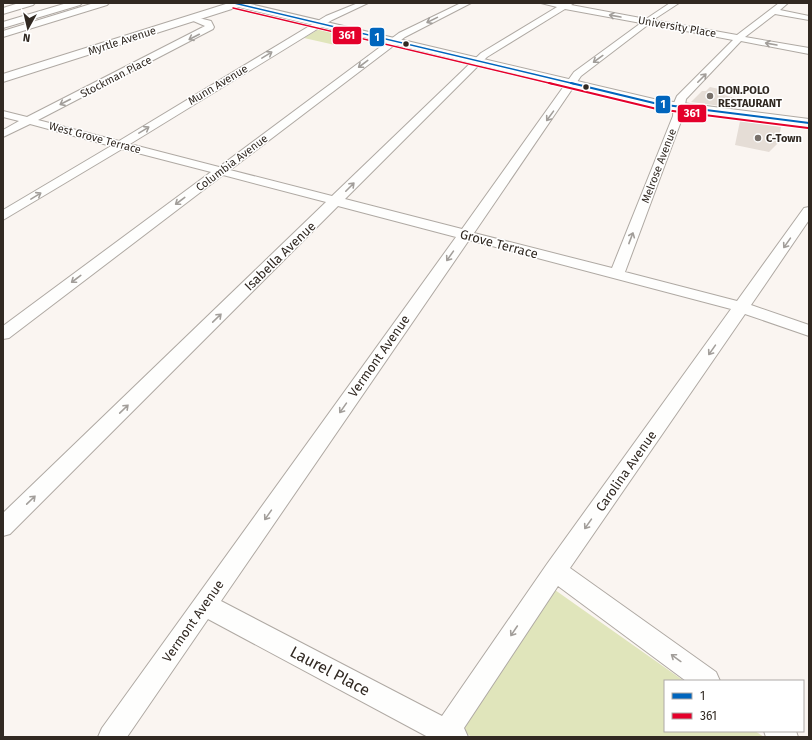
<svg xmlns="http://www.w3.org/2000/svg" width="812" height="740" font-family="'Fira Sans',sans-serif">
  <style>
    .green { fill: #e0e5bb }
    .building { fill: #e5ddd6 }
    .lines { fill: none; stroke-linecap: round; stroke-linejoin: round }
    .street-casing { stroke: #afa9a3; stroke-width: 2 }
    .secondary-casing { stroke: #afa9a3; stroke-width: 2 }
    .highway-casing { stroke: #afa9a3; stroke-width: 2 }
    .street { fill: #fefefd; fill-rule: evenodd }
    .secondary { fill: #fefefd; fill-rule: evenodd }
    .highway { fill: #fefefd; fill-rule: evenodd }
    .bus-1-far1-casing { stroke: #fff; stroke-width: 3 }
    .bus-1-casing { stroke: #fff; stroke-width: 4 }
    .bus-2-far1-casing { stroke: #fff; stroke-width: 3 }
    .bus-2-casing { stroke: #fff; stroke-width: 4 }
    .bus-1-far1 { stroke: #0065bd; stroke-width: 1.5 }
    .bus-1 { stroke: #0065bd; stroke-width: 2 }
    .bus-2-far1 { stroke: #e4002b; stroke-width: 1.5 }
    .bus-2 { stroke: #e4002b; stroke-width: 2 }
    .oneway { stroke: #a29e9a }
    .bus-dot { fill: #312922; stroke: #fff; stroke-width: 1.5 }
    .poi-dot { fill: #77706a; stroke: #fff; stroke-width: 1.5 }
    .labels { text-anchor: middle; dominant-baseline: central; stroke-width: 3; stroke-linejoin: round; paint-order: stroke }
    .far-street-label { font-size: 11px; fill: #312922; stroke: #fff }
    .far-poi-label { font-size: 11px; font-weight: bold; fill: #312922; stroke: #fff; text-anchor: start }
    .street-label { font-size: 13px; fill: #312922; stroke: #fff }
    .near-street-label { font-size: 16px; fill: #312922; stroke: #fff }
    .line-badge { stroke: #fff; stroke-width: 1.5 }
    .badge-label { font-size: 11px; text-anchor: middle; font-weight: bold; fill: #fff }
  </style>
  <rect width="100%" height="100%" fill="#faf5f1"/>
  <path class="green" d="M321,28L350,35L335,45L304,38Z
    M555,590L684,681H665V731H755L764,737H472L458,729Z"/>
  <path class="building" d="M710,87L728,91L724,95L738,99L736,108L691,102L702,91H706Z
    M740,121L781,127L778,143L769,152L735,145Z"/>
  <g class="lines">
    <g class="street-casing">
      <path id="street" d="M358,3H368L332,20L130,144L219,167L399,33L461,3H471L405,37L230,170L332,196L481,53L557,7L541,3H574L571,5L646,19L670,3H679L653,20L737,35L779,3H788L780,10L809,16V20L775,14L745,37L809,48V54L741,41L686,99L683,116L625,272L737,301L804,208L809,207V220L751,305L809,325V336L745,314L570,568L716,672L720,681H686L558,586L464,728L468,737H428L208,619L127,737H98L102,728L456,237L338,206L10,534L3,536V513L326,202L223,175L9,338L3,339V326L211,172L122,149L3,220V210L111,146L30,124L3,137V130L19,121L3,117V111L27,117L205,26L191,20V16L211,21L214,27L213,29L38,120L119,141L326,16ZM565,9L641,23L574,72L462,229L345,199L487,57ZM649,24L733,40L677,96L674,103L673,116L612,268L474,233L581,76ZM469,240L731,309L547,564L442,716L221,601Z
        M764,731H796L798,737H766Z"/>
    </g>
    <g class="secondary-casing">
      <path id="secondary" d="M19,3H35L33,5L3,14V8Z
        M94,3H109L107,5L3,37V31Z
        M229,3H246L658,100L809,119V127L658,108L238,7L3,82V74Z"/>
    </g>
    <g class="highway-casing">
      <path id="highway" d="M67,3H82L80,5L3,28V22Z"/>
    </g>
    <use href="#street" class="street"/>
    <use href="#secondary" class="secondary"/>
    <use href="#highway" class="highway"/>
    <g class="bus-1-far1-casing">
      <path id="bus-1-far1" d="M234,3L575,84"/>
    </g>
    <g class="bus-1-casing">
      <path id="bus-1" d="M571,83L658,104L809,123"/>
    </g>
    <g class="bus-2-far1-casing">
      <path id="bus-2-far1" d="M233,8L553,84"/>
    </g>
    <g class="bus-2-casing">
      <path id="bus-2" d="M549,83L657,109L808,128"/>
    </g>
    <use href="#bus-1-far1" class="bus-1-far1"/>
    <use href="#bus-1" class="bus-1"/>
    <use href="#bus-2-far1" class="bus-2-far1"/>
    <use href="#bus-2" class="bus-2"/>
  </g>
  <defs><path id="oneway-shaft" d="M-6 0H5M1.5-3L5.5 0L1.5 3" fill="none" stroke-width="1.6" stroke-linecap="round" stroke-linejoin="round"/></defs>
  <g class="oneway">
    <use href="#oneway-shaft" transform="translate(615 16) rotate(-170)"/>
    <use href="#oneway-shaft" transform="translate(432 20) rotate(154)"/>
    <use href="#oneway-shaft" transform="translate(194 37) rotate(153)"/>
    <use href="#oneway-shaft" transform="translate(771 44) rotate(-170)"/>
    <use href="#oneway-shaft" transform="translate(267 55) rotate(-31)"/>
    <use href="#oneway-shaft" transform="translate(598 59) rotate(144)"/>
    <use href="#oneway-shaft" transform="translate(363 64) rotate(143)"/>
    <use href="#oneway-shaft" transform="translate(702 78) rotate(-45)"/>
    <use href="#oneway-shaft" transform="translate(65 102) rotate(153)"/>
    <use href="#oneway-shaft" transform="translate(550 116) rotate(126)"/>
    <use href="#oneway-shaft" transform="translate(144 130) rotate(-31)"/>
    <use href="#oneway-shaft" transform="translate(350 187) rotate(-45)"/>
    <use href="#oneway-shaft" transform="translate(36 196) rotate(-31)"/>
    <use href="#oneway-shaft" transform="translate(180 201) rotate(143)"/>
    <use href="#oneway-shaft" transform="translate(631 238) rotate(-69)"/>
    <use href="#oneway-shaft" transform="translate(787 243) rotate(125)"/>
    <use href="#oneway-shaft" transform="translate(450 256) rotate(125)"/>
    <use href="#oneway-shaft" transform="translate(76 279) rotate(143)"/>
    <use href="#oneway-shaft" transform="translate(217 318) rotate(-44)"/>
    <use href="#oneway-shaft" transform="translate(712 350) rotate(125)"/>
    <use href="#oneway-shaft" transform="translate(343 408) rotate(125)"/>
    <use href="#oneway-shaft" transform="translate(124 409) rotate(-44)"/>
    <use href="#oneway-shaft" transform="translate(31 500) rotate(-44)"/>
    <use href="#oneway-shaft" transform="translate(268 515) rotate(125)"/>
    <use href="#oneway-shaft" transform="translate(588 524) rotate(125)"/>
    <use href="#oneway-shaft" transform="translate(514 631) rotate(124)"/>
    <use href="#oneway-shaft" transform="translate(676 658) rotate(-144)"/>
  </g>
  <g class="bus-dot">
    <circle cx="406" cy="44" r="3.5"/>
    <circle cx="586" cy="87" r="3.5"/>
  </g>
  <g class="poi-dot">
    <circle cx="710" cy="96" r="4"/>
    <circle cx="758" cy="138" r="4"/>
  </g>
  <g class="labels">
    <g class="far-street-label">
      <text transform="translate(677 27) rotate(10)">University Place</text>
      <text transform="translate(122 41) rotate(-18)">Myrtle Avenue</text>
      <text transform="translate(116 77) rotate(-27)">Stockman Place</text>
      <text transform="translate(218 85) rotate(-31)">Munn Avenue</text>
      <text transform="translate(95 138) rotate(15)">West Grove Terrace</text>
      <text transform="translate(232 163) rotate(-37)">Columbia Avenue</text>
      <text transform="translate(659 166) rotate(-69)">Melrose Avenue</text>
    </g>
    <g class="far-poi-label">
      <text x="718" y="90">DON.POLO<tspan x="718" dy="13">RESTAURANT</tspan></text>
      <text x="766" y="138">C-Town</text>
    </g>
    <g class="street-label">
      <text transform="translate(499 244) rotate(15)">Grove Terrace</text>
      <text transform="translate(280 256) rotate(-44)">Isabella Avenue</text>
      <text transform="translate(379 356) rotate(-55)">Vermont Avenue</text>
      <text transform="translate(626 471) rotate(-55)">Carolina Avenue</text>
      <text transform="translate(193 621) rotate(-55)">Vermont Avenue</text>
    </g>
    <g class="near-street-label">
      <text transform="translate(330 671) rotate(28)">Laurel Place</text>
    </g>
  </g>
  <g class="line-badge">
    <rect x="332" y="26" width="30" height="19" rx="4" fill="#e4002b"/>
    <rect x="369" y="27" width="16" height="20" rx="4" fill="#0065bd"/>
    <rect x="655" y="95" width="16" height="19" rx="4" fill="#0065bd"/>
    <rect x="677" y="104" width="30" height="19" rx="4" fill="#e4002b"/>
  </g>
  <g class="badge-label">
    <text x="347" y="39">361</text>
    <text x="377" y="41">1</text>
    <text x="663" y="108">1</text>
    <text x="692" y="117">361</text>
  </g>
  <rect width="812" height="740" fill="none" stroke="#312922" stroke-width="8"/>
  <rect x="664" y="680" width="140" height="52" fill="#ffffff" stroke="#ada9a7"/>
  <rect x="672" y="693" width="20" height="6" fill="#0065bd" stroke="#ada9a7"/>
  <text x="700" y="700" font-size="12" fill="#312922">1</text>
  <rect x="672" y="713" width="20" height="6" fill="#e4002b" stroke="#ada9a7"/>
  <text x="700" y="720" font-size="12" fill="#312922">361</text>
  <g transform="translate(28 28) rotate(188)" stroke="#ffffff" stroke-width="3" paint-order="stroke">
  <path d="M0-3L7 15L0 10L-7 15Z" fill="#312922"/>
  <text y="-6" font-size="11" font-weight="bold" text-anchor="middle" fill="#312922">N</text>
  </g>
</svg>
